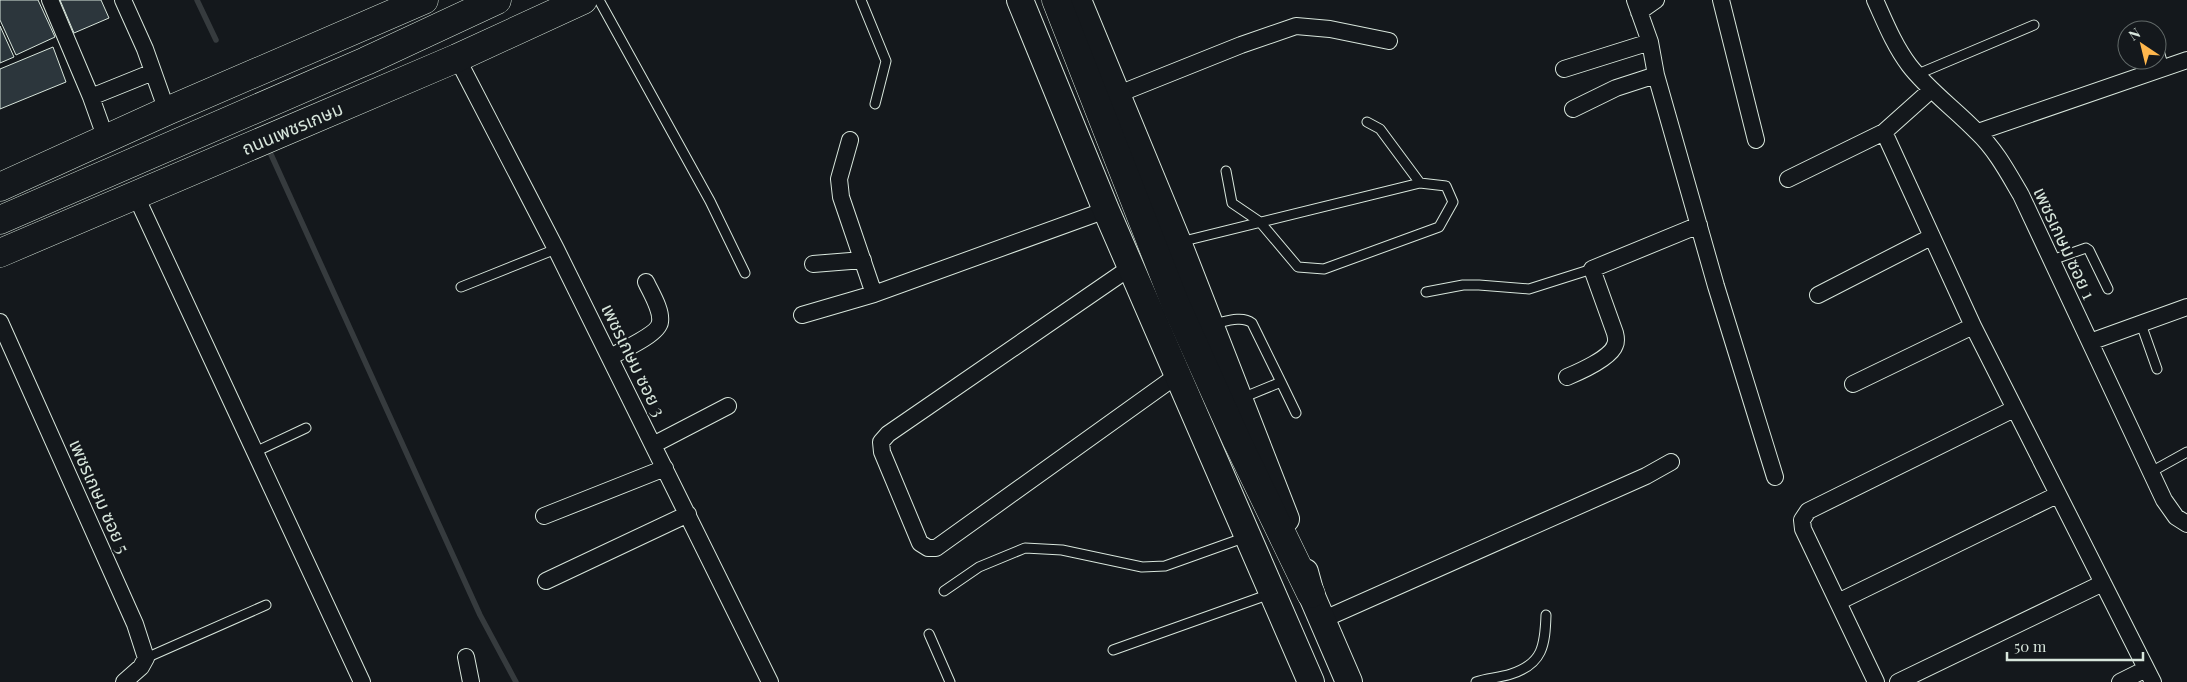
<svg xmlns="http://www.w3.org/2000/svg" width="2187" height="682" font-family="'Playfair Display','Noto Sans Thai',serif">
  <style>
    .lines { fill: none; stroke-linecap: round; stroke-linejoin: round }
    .stream { stroke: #363b3e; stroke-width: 5.5 }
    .building { fill: #2c363c; stroke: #d8e6dc }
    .lane-casing { stroke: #d8e6dc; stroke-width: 11 }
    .street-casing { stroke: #d8e6dc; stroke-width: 18 }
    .primary-casing { stroke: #d8e6dc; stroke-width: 28 }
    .highway-casing { stroke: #d8e6dc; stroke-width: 29 }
    .lane { stroke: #14181c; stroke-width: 9 }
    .street { stroke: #14181c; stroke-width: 16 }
    .primary { stroke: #14181c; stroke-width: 26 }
    .highway { stroke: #14181c; stroke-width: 28 }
    .labels { text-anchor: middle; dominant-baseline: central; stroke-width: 4; stroke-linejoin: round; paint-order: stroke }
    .street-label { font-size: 18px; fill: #d8e6dc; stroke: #14181c }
  </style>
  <rect width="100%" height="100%" fill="#14181c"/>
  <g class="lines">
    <path class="stream" d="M197,0L216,40
      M269,150L480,615L516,682"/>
  </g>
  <path class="building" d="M0,0H38L55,37L16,55L0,20Z
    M60,0H101L109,18L74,33Z
    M0,26L14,57L0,63Z
    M53,47L66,82L0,109V69Z"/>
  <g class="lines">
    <g class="lane-casing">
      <path id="lane" d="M599,0L710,201L745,273
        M861,0L886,61L875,104
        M2157,44L2164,68
        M1918,74L2034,25
        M1367,122L1380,129L1420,183
        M1180,242L1420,183L1446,186L1453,202L1439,227L1324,269L1298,267L1260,222L1232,203L1226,171
        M2052,260L2086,248L2089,250L2108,289
        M461,287L556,249
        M1426,292L1463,285H1479L1529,289L1592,269
        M1213,324C1224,322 1242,315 1252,323L1281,382
        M2141,324L2157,369
        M1242,398L1281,382L1296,413
        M255,452L306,428
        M2151,472L2187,452
        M944,591L979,567L1025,548L1062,550L1142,567L1165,566L1246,537
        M929,634L950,682
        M1113,650L1270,594
        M146,658L266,605
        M1476,682C1487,678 1499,678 1511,674C1543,664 1545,645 1546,615"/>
    </g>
    <g class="street-casing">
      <path id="street" d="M50,0L91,97L106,139
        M123,0L145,49L167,111
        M1635,0L1650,42L1656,75L1716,286L1775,477
        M1721,0L1756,140
        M1875,0C1885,22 1894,45 1909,65C1928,90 1955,109 1977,132C1996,150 2008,173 2021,195L2164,500L2176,517L2187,524
        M1639,12L1656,0
        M457,58L556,249L770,682
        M1564,69L1650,42
        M1116,95L1241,45L1296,26L1330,29L1389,41
        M91,97L153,72
        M1573,109L1616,88L1656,75
        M1884,132L1973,326L2153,682
        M1978,132L2187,60
        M850,140L839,179L841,197L874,294
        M1788,179L1884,132L1931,90
        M135,194L362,682
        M813,264L863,260
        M1131,267L888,434L881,442L882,452L920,543L928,548H936L1179,374
        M1818,295L1931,237
        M802,315L874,294L1106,210
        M0,322L135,624L146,658L141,667L124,682
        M2090,342L2187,307
        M610,357C621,351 659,334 660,322C662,310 651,293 646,282
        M1567,377C1579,372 1611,358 1615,345C1617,341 1616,337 1615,333L1592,269L1699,225
        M1853,384L1973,326
        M653,445L728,406
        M544,516L665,468
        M546,581L688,514
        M1838,602L2057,495
        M1322,620L1646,476L1671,462
        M466,657L471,682
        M1876,682L1803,529L1802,520L1808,511L2014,409
        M1898,682L2103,583
        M2120,682L2146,669"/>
    </g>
    <g class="primary-casing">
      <path id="primary" d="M1020,0L1106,210L1311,682
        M1078,0L1178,242L1286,519
        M1305,572L1311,594L1349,682"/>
    </g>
    <g class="highway-casing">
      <path id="highway" d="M1056,0L1175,303L1237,441L1311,594
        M0,187L167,111L424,0
        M0,220L366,61L497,0
        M0,253L457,58L583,0"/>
    </g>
    <use href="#lane" class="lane"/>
    <use href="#street" class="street"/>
    <use href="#primary" class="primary"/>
    <use href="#highway" class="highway"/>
  </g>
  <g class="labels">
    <g class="street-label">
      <text transform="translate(292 128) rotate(-23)">ถนนเพชรเกษม</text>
      <text transform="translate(2065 243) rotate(65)">เพชรเกษม ซอย 1</text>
      <text transform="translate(634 360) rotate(64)">เพชรเกษม ซอย 3</text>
      <text transform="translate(100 496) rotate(66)">เพชรเกษม ซอย 5</text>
    </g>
  </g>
  <g transform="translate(2142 45) rotate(325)"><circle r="24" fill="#14181c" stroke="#626a69"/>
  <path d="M0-4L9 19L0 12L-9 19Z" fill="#ffb74d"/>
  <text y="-8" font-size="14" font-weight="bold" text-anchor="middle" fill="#d8e6dc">N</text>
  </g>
  <path d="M2007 652v8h136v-8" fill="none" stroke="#d8e6dc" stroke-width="2.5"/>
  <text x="2014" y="652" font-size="15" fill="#d8e6dc" stroke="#14181c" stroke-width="4" paint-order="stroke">50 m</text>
</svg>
